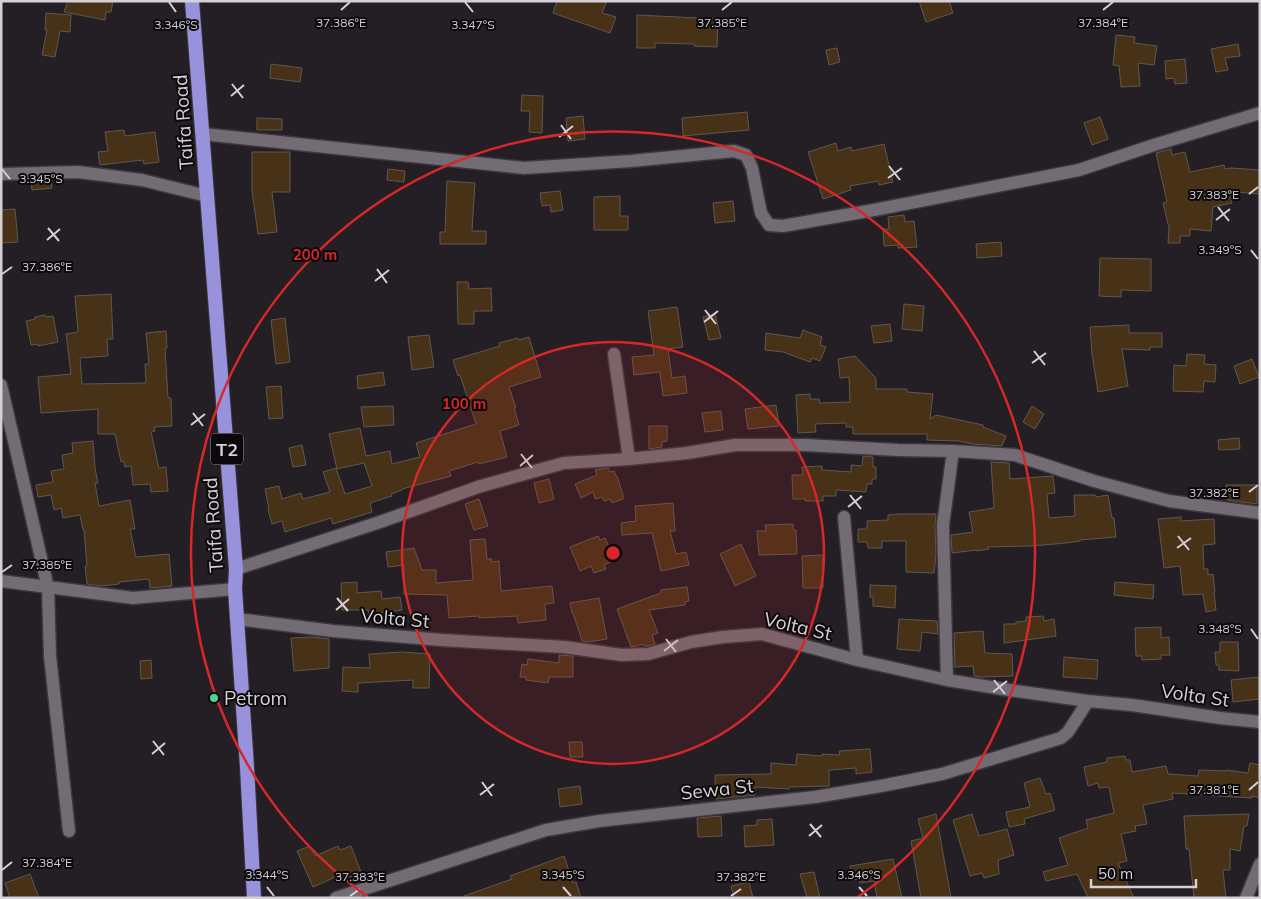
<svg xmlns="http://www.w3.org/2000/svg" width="1261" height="899" font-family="Mulish,sans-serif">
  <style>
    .building { fill: #483217; stroke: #5f5850 }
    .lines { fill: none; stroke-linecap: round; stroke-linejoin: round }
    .minor-casing { stroke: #3d383e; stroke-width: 15 }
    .trunk-casing { stroke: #3d383e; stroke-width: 16 }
    .minor { stroke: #736c75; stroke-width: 12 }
    .trunk { stroke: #9892dc; stroke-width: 14 }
    .ticks { fill: none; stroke: #d4d0d5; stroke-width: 2 }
    .ring { fill: none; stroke: #d62828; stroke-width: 2.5 }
    .poi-dot { fill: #4dd39a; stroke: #0c090c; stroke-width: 2 }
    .labels { text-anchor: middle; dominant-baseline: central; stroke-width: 4; stroke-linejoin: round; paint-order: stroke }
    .shield { fill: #0c090c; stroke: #989499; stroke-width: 1 }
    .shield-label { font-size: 18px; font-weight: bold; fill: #d4d0d5 }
    .street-label { font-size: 19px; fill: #d4d0d5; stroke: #0c090c }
    .poi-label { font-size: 19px; fill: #d4d0d5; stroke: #0c090c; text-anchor: start }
    .ticks-label { font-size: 12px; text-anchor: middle; fill: #d4d0d5; stroke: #0c090c; stroke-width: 4; stroke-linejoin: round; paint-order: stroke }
    .centre { fill: #d62828; stroke: #0c090c; stroke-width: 2.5 }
    .ring-label { font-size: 15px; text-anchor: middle; font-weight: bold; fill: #d62828; stroke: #0c090c; stroke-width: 4; stroke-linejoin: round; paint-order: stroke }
  </style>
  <rect width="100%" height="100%" fill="#241e25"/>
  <path class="building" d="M68,1H113L111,12H106L105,20L64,12Z
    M557,1H607L602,13L616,17L610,33L553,13Z
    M919,1H949L953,13L926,22Z
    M46,13L71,15L70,32L60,31L55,57L42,55L47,30H45Z
    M637,15L718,19L717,47L694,46V44L655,43V48H637Z
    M1116,35L1135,37L1134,43L1157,46L1154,65L1138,63L1140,86L1121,87L1119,66L1113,65Z
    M1238,44L1240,56L1225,58L1228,70L1216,72L1211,49Z
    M837,48L840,62L829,65L826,50Z
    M1185,59L1187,83L1175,84L1174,78L1166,79L1165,61Z
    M271,64L302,68L300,82L270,78Z
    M522,95L543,96L542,133L529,132L530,111H521Z
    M747,112L749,130L683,136L682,118Z
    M583,116L585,139L568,141L566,118Z
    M1100,117L1108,139L1092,145L1084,123Z
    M257,118L282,119V130H257Z
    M124,130L125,136L155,132L159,162L144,164L143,160L100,165L98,152L108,151L105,132Z
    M836,143L838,151L851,147L852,151L884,144L893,182L879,185L878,181L850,186L851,190L823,199L808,152Z
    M1171,149L1172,155L1185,152L1190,172L1224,165L1225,169L1231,168L1260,170V194L1237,192L1238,196L1231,198L1232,203L1213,207L1211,231L1190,229V236H1180V243H1168L1169,228L1163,203L1167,202L1156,153Z
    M252,152H290V192H272L277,232L258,234L252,191Z
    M388,169L405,171L404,182L387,180Z
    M31,181H51L52,188L32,190Z
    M447,181L475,183L472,231H486V244H440V232H445Z
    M560,191L563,210L551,212L550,205L542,206L540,193Z
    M620,196V216H628V230H594V197Z
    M733,201L735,221L715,223L713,203Z
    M15,209L18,242L1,243V210Z
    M904,215L905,222L914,221L917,247L898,248V245L884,246L883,229H889L888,217Z
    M1001,242L1002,256L977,258L976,244Z
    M1100,258L1151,259V291L1121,290V297L1099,296Z
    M457,282H468L469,289L491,288L492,311H474V324H458Z
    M111,294L113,339H107L108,356L80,358L82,384L146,383L145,364H149L146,333L166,331L167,348H165L168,398H171L172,426L154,427L155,431L151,432L159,468L166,467L168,491L151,492L150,484L133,485L131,466L125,467L124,461L121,462L115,434H98V409L41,413L38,377L71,374L66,334L78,332L75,296Z
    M904,304L924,306L922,331L902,329Z
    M677,307L683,347L668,349L672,378L685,376L687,393L663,396L660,372L634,375L632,357L654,355L648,311Z
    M715,314L721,338L709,340L703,317Z
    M45,315L46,317L53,316L58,342L38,346V344L31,345L26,321L35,319V317Z
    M285,318L290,362L276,364L271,320Z
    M890,324L892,341L874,343L871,326Z
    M1129,325V333H1162V347H1150V350L1122,349L1128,386L1098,392L1092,354L1090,327Z
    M803,330L822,337L820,345L826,347L820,361L812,358L810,362L783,352L765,350L766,333L800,338Z
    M429,335L434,367L412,370L408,337Z
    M529,337L541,377L509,387L516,408H514L519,425L500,431L507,457L479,464L478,462L449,471L451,476L402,489V490L391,494L392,496L370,503L372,512L333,524L331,518L285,532L282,521L272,524L268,510H269L265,489L279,486L282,499L301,493L303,499L330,492L323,472L336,468L345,494L372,486L364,463L337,469L329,434L360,428L366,456L390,451L392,464L420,457L416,443L476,424L460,375L458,376L453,360L500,346L499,343L518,338L519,340Z
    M1187,354L1205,355L1204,364L1216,365L1215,382L1204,381L1203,392L1173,391L1174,365L1186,366Z
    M855,356L876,378V389H907V392L933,394L930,419L936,415L983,425V427L1006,436L1002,446L973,444L958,441L927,440V434H853V427H846V423L815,424L816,432L798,433L796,395L810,394V399H819L820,403L850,402L849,377L840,378L838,359Z
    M1252,359L1259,377L1240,384L1234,366Z
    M383,372L385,385L358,389L357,376Z
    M281,386L283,418L269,419L266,387Z
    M776,405L779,426L748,429L745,409Z
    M393,406L394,425L364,427L361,407Z
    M1032,406L1044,414L1035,429L1023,422Z
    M721,411L723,430L705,432L702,413Z
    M649,426H667V441L662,442V447L649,449Z
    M1239,438L1240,449L1219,450L1218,440Z
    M93,441L95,468L98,483H95L99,506L130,500L135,529H130L136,557L169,554L172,586L150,588L149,579L119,582V584L101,586L87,584L85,566H87L84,530H83L80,515L63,518L61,508L54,510L51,495L38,497L36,485L53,482L51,471L64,469L62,455L73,453L72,443Z
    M302,445L306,465L293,467L289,448Z
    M863,456L873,457V467H876V479H872V484H867L866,492L836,490V496H823V501H805V499H793L792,475H803L802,467L822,466V470L851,472V465L862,466Z
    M991,462L1009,463L1010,479L1053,476L1055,493L1047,494L1049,518L1075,516L1074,495H1095L1096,497L1108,495L1112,518H1114L1116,537L1080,540V541L1066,543L1032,546L988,547L989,549L976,551V550L952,553L951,535L973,532L969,512L994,508Z
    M608,468L610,472L614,471L616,476H617L623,495V499L612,503L610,499L604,501L602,497L595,499L593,492L581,498L575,484L597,475L595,470Z
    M549,479L554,499L539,503L534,483Z
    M1226,485H1257V504L1227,500Z
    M479,499L488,526L474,530L465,504Z
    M673,503L675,531H670L676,554L686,552L689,565L661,571L652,533L622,535L621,523L636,521L635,506Z
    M898,514H936L935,525L936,555L934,573L906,572V541H882V548H868L867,542H858V529H867V521L888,520V515Z
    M1181,517V521L1214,519L1215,544L1203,545L1204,569H1208V575L1213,574L1215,592H1214L1216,610L1206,612L1203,594L1183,595L1180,566L1164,568L1158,519Z
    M793,524V530H796L797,554L759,555L757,531H766L765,525Z
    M598,536L600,540L605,538L615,560L604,565L606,569L594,573L591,566L580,571L570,547Z
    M485,539L487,559H492L491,562L499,561L501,591L552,586L554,603L545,604L546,620L518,623L517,616L479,618V616L449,618L447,595L404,594V565L388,567L386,552L414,548L422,570H436V583L473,580L470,540Z
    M741,544L756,576L735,586L720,554Z
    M823,555V588H803L802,556Z
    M357,582V593L381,591L382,599L400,597L402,610L369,614L368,610H342L341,583Z
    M1115,582L1154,585L1153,599L1114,595Z
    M870,585L896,586L895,608L873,606V597H870Z
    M687,587L689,601L685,602V605L649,610L658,633L652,635L655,644L647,646H644L643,644L636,646L631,647L617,609L661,593V590Z
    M599,598L607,639L588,642L582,641L573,613H572L570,603Z
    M1043,616L1044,621L1054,619L1056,636L1004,643V624H1016V622L1026,621V617Z
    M899,619L937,621L938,634L922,632L920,651L897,649Z
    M1161,627V638L1169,637L1170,655H1161V659L1142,660V656H1136L1135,628Z
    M983,631L985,653L1012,654L1013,676L981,677L974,676L973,666L955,667L954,633Z
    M312,637L329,639V668L294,671L291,638Z
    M1220,642H1238L1239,671L1219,670V665H1216L1215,652H1220Z
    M402,652L430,654L429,688H413V680L358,683V692L342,691L343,667L370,668L369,654Z
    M559,655L573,656V677H549L548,683L526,680V677H520L522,664L527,665L528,659L559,663Z
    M1064,657L1098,660L1097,679L1063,677Z
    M151,660L152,678L141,679L140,661Z
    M1259,677L1260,699L1233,702L1231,680Z
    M569,742H582L583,757H570Z
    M870,749L872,772L856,774V768L829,770V786L789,787V789L755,787V795L716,799L715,775L771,774V763L796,765L797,754L822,756V754L840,755L839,751Z
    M1125,756L1126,760H1130L1132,772L1166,766L1168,774L1198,776L1199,770L1226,771V770L1248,773L1250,763L1260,765V798L1252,796V798L1172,793L1173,799L1143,805L1147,824L1135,826L1136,831L1121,834L1127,861L1118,863L1134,898H1088L1077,874L1046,881L1043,872L1068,865L1059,838L1088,828L1086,820L1114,813L1109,787L1099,788L1098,783L1088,786L1084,767L1107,762V758Z
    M1040,778L1046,794L1050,793L1055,810L1024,819L1025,824L1009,827L1006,812L1030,807L1024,783Z
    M580,786L582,804L560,807L558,789Z
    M936,814L951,898H921L911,841L923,838L918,819Z
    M972,814L979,836L1007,829L1014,855L998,860L999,874L984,878L982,873L970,876L953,820Z
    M1249,814L1247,826H1244L1240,851L1230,849V870H1223L1226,898H1194L1189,849H1186L1184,816Z
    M721,816L722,836L698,837L697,818Z
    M772,819L774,845L745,847L744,826L757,825V820Z
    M310,846L315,856L338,846L340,850L351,846L361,872L342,881L340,875L313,887L297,851Z
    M564,856L573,883L576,882L581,898H464V896L512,879L510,876Z
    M893,859L902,898H877L874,881L860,883L859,879L852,880L850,866Z
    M814,872L820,898H807L800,874Z
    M30,874L39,898H10L5,883Z
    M749,882L753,898H734L731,886Z"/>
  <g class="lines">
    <g class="minor-casing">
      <path id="minor" d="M203,134L524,168L631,161L734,151L746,155L752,168L761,213L769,225L783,226L874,210L1079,170L1154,145L1260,113
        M1,174L78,172L142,180L207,196
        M614,354L629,459
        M1,385L48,588L50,656L69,831
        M844,517L857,660
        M236,569L380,522L481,486L564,463L629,459L687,453L735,445H805L898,450L953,451L1015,455L1094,481L1169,501L1260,513
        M1,581L133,598L235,589
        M237,619L333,631L442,640L564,647L622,655L648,654L691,642L723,637L762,634L857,660L947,680L1009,690L1088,701L1132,705L1220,718L1260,722
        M947,680L943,525L953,451
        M336,898L546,830L599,821L815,797L881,786L942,774L1061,738L1068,732L1088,701
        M1246,898L1260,864"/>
    </g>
    <g class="trunk-casing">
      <path id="trunk" d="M192,1L236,569L235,589L247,767L254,898"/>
    </g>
    <use href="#minor" class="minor"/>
    <use href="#trunk" class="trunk"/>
  </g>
  <path class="ticks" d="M169,2L176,12M465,2L473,12M341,10L350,2M722,10L732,2M1103,10L1113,2M232,84L243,98M231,96L244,85M561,125L571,139M559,137L573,126M889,166L900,180M2,169L10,179M888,178L902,168M1249,194L1258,187M1218,207L1229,221M1216,220L1230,209M48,228L59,241M47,240L60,229M1251,250L1258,259M377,269L387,283M2,274L12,267M375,281L389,270M705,310L716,324M704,322L718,311M1034,351L1045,365M1032,363L1046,353M193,413L203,426M191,425L205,414M521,454L532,468M520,466L533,455M1249,492L1258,485M850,495L861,509M848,507L862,496M1178,536L1189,550M1177,548L1191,538M2,572L12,565M337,598L348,611M336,610L349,599M1251,629L1258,639M666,639L676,652M664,651L678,640M994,680L1005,694M993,692L1007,681M153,741L164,755M152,754L165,743M482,782L492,796M1249,790L1258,782M480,795L494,784M810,824L821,837M809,836L822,825M2,870L12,862M267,887L274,896M563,887L571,896M859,887L867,896M350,896L360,889M731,896L741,889"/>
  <circle cx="613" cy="553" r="211" fill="#d62828" fill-opacity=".12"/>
  <g class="ring">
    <circle cx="613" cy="553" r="211"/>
    <path d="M368 897A422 422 0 1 1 858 897"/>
  </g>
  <circle class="poi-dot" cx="214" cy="698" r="5"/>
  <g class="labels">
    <rect class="shield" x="211" y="433.5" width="32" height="31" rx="4"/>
    <g class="shield-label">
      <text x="227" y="449">T2</text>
    </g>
    <g class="street-label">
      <text transform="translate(183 122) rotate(-94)">Taifa Road</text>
      <text transform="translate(213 525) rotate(-94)">Taifa Road</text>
      <text transform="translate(395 618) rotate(5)">Volta St</text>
      <text transform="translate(798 626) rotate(13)">Volta St</text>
      <text transform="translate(1195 695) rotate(8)">Volta St</text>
      <text transform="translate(717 789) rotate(-6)">Sewa St</text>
    </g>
    <g class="poi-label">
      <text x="224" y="698">Petrom</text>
    </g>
  </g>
  <g class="ticks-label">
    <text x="341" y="27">37.386°E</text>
    <text x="1103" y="27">37.384°E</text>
    <text x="722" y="27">37.385°E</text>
    <text x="176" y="29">3.346°S</text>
    <text x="473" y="29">3.347°S</text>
    <text x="41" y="183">3.345°S</text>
    <text x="1214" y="199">37.383°E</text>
    <text x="1220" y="254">3.349°S</text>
    <text x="47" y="271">37.386°E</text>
    <text x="1214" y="497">37.382°E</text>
    <text x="47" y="569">37.385°E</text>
    <text x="1220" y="633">3.348°S</text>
    <text x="1214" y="794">37.381°E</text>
    <text x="47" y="867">37.384°E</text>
    <text x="267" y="879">3.344°S</text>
    <text x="563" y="879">3.345°S</text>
    <text x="859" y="879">3.346°S</text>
    <text x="360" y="881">37.383°E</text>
    <text x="741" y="881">37.382°E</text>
  </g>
  <circle cx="613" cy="553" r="8" class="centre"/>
  <g class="ring-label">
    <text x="315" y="260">200 m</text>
    <text x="464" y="409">100 m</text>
  </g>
  <rect width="1261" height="899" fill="none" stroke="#d4d0d5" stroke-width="5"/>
  <path d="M1091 879v8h105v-8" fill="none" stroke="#d4d0d5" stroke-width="2.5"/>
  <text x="1098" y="879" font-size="15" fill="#d4d0d5" stroke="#0c090c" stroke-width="4" paint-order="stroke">50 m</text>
</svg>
